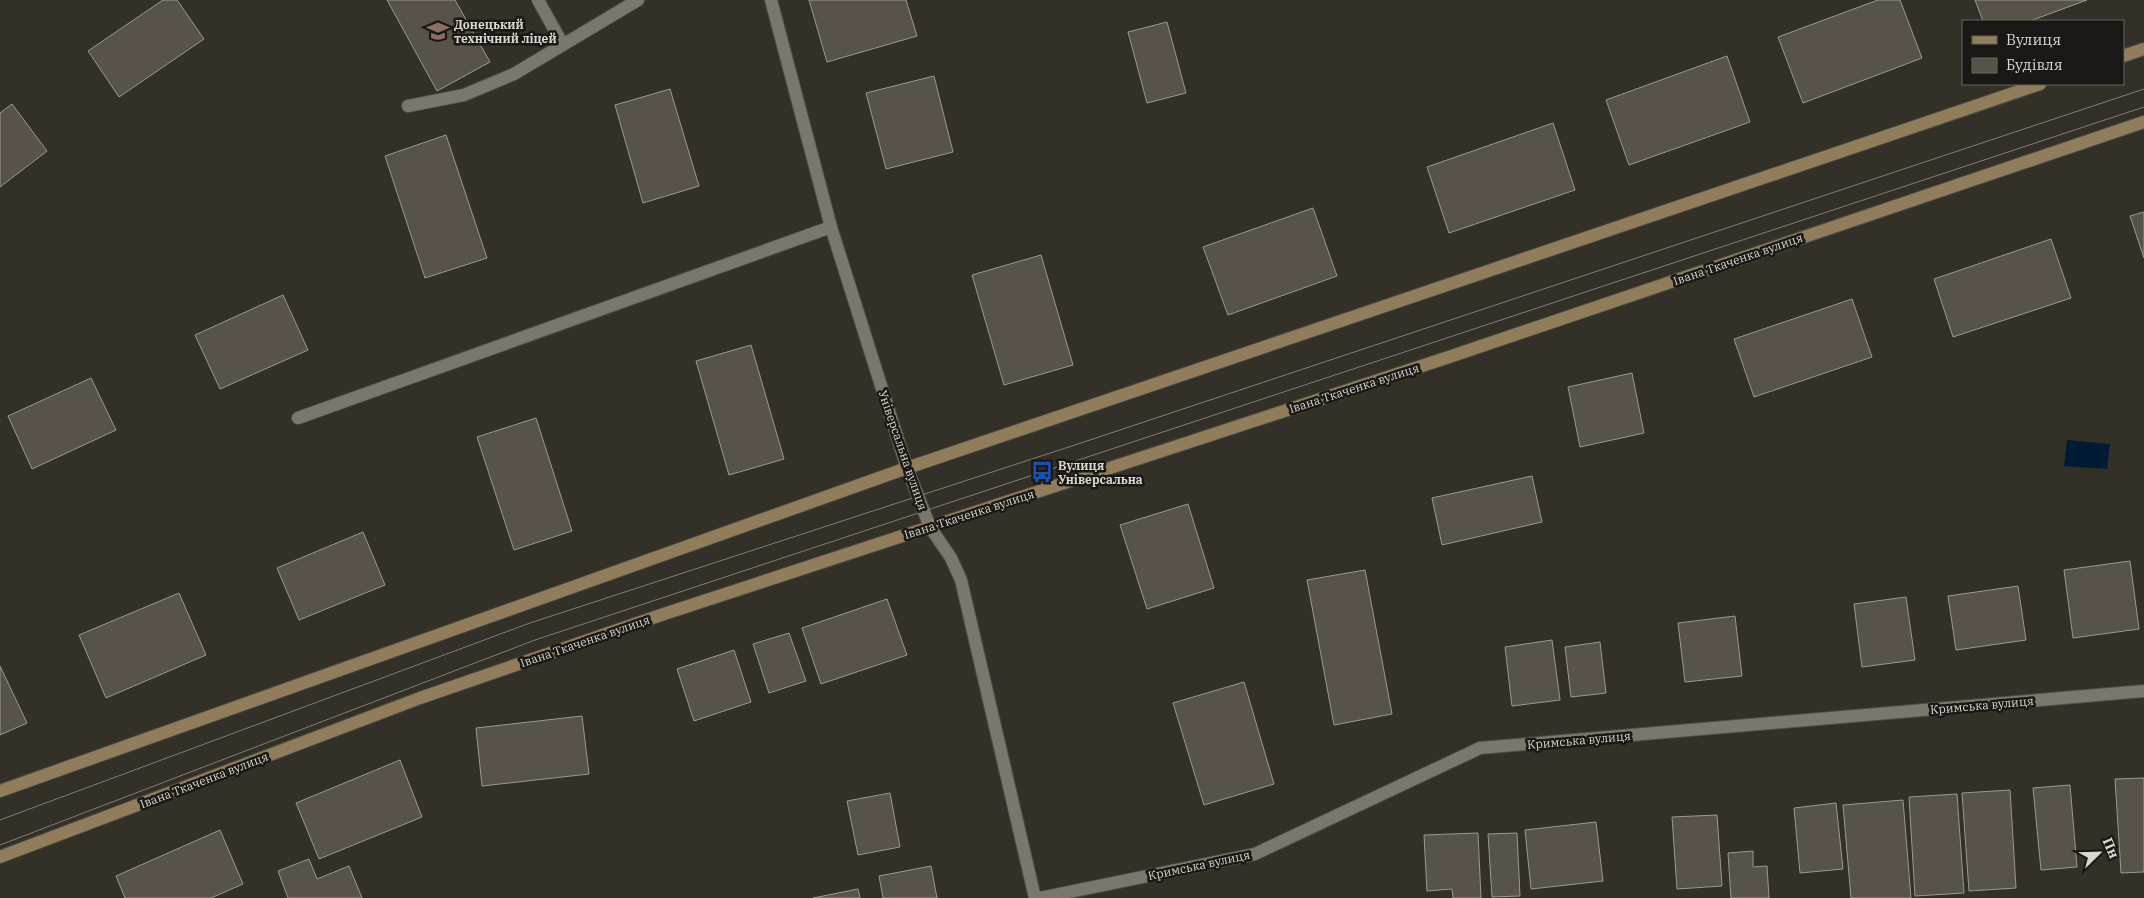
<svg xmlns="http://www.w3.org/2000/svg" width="2144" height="898" font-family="'IBM Plex Serif',serif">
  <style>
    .water { fill: #001b34 }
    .building { fill: #575349; stroke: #9d998e }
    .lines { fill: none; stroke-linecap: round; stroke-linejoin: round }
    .lane-casing { stroke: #504d45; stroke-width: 14 }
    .street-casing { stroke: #504d45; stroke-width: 14 }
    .secondary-casing { stroke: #504d45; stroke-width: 14 }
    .lane { stroke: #7b776d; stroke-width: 12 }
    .street { stroke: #7b776d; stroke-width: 12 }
    .secondary { stroke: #917d5c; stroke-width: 12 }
    .tram { stroke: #807e76; stroke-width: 1 }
    .labels { text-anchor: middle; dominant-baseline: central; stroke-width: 5; stroke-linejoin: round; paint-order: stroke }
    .poi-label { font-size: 12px; font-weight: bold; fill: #d9d7d1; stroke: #191814; text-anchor: start }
    .street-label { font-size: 12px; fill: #d9d7d1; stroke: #191814 }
  </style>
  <rect width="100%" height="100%" fill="#333027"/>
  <path class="water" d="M2067,440L2110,444L2107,469L2064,466Z"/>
  <path class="building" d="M163,0H177L204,39L119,97L88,51Z
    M387,0H455L490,62L437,91Z
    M809,0H906L917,36L827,62Z
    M1878,0H1900L1922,58L1803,103L1778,37Z
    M1975,0H2087L2030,21H1983Z
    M1167,22L1186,93L1147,103L1128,32Z
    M1727,56L1750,122L1629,165L1606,100Z
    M934,76L953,152L886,169L866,93Z
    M670,89L699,186L643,203L615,105Z
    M12,104L47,151L0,187V113Z
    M1553,123L1575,190L1449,233L1427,167Z
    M446,135L487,258L425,278L385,156Z
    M1313,208L1337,276L1228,315L1203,247Z
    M2144,212V258L2130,216Z
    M2051,239L2071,298L1953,337L1934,279Z
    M1041,255L1073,365L1004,385L972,275Z
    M283,295L308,350L220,389L195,335Z
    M1852,299L1872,357L1754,397L1734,339Z
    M751,345L784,459L729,475L696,361Z
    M1632,373L1644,433L1580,447L1568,387Z
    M91,378L116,430L32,469L8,416Z
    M536,418L572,531L514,550L477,437Z
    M1532,476L1542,522L1442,545L1432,498Z
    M1188,504L1214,588L1147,609L1120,525Z
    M363,532L385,585L299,620L277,568Z
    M2130,561L2139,629L2073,638L2064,570Z
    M1365,570L1392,714L1334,725L1307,580Z
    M2018,586L2026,640L1956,650L1948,596Z
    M179,593L206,655L106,698L79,635Z
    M1906,597L1915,660L1862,667L1854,604Z
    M887,599L907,655L821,684L802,628Z
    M1735,616L1742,676L1685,682L1678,623Z
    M789,633L806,681L769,693L753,644Z
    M1552,640L1560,700L1512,706L1505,647Z
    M1600,642L1606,693L1571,697L1565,647Z
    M734,650L751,702L694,721L677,669Z
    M0,666L27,723L0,735Z
    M1244,682L1274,784L1204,805L1173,703Z
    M582,716L589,774L482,786L476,728Z
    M400,760L422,817L319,859L296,803Z
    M2144,778V872L2121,873L2115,779Z
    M2070,785L2077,867L2041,870L2033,788Z
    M2010,790L2016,888L1969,891L1962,793Z
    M890,793L900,847L858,855L847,801Z
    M1957,794L1964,893L1915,896L1909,797Z
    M1903,800L1911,898H1851L1843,805Z
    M1836,803L1843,869L1800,873L1794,808Z
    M1717,815L1722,886L1677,889L1672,817Z
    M1596,822L1603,881L1531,889L1525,830Z
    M220,830L243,884L211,898H125L116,876Z
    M1478,833L1481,898H1453L1452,889L1427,891L1424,835Z
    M1517,833L1520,896L1492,897L1488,834Z
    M1753,851V867L1767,866L1769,898H1731L1728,853Z
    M309,859L317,879L349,866L362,898H288L278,871Z
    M931,866L937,898H883L879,876Z
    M858,889L860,898H813Z"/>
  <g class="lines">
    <g class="lane-casing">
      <path id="lane" d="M538,0L563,45
        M408,106L464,95L514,74L638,0
        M298,418L831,227"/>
    </g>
    <g class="street-casing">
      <path id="street" d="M771,0L831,227L907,468L930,527L951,558L961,580L1035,898
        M1040,898L1255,854L1480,748L2144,691"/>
    </g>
    <g class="secondary-casing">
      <path id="secondary" d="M2123,56L2144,49
        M0,791L907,468L2040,84
        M0,857L420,698L664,614L1446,358L2144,122"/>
    </g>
    <use href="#lane" class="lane"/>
    <use href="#street" class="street"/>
    <use href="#secondary" class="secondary"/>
    <path class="tram" d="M0,820L530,623L1084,442L2144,89
      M0,845L535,640L2144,107"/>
  </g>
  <defs>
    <g id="university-bare" transform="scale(1.725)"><path d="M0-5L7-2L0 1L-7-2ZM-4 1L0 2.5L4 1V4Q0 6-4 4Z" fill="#8d6e63" stroke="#191814" stroke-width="2.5" paint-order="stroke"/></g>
    <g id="bus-bare" transform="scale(1.725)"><path d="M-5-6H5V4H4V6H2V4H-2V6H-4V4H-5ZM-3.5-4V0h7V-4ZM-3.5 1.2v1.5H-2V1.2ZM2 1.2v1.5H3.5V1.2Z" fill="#1a4fb4" stroke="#191814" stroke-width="2.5" paint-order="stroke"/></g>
  </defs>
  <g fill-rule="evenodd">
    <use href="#university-bare" x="438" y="31"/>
    <use href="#bus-bare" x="1042" y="472"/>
  </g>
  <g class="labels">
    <g class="poi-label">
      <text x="454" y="24">Донецький<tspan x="454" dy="14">технічний ліцей</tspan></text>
      <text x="1058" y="465">Вулиця<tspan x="1058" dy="14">Універсальна</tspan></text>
    </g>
    <g class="street-label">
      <text transform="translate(1738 259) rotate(-19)">Івана Ткаченка вулиця</text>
      <text transform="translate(1354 388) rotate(-18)">Івана Ткаченка вулиця</text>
      <text transform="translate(903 450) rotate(71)">Універсальна вулиця</text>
      <text transform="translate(969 514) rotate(-18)">Івана Ткаченка вулиця</text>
      <text transform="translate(585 641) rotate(-19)">Івана Ткаченка вулиця</text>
      <text transform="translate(1982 705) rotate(-5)">Кримська вулиця</text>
      <text transform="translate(1579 740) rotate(-5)">Кримська вулиця</text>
      <text transform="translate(204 780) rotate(-21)">Івана Ткаченка вулиця</text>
      <text transform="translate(1199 865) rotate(-12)">Кримська вулиця</text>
    </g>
  </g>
  <rect x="1962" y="20" width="162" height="65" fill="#191814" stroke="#666460"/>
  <rect x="1972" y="36" width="25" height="8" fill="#917d5c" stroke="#666460"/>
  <text x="2006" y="45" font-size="15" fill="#d9d7d1">Вулиця</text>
  <rect x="1972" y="58" width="25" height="15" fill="#575349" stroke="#666460"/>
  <text x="2006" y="70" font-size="15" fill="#d9d7d1">Будівля</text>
  <g transform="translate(2099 853) rotate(67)" stroke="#191814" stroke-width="4" paint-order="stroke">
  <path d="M0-4L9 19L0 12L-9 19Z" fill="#d9d7d1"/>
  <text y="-8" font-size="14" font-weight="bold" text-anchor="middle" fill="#d9d7d1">Пн</text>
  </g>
</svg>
